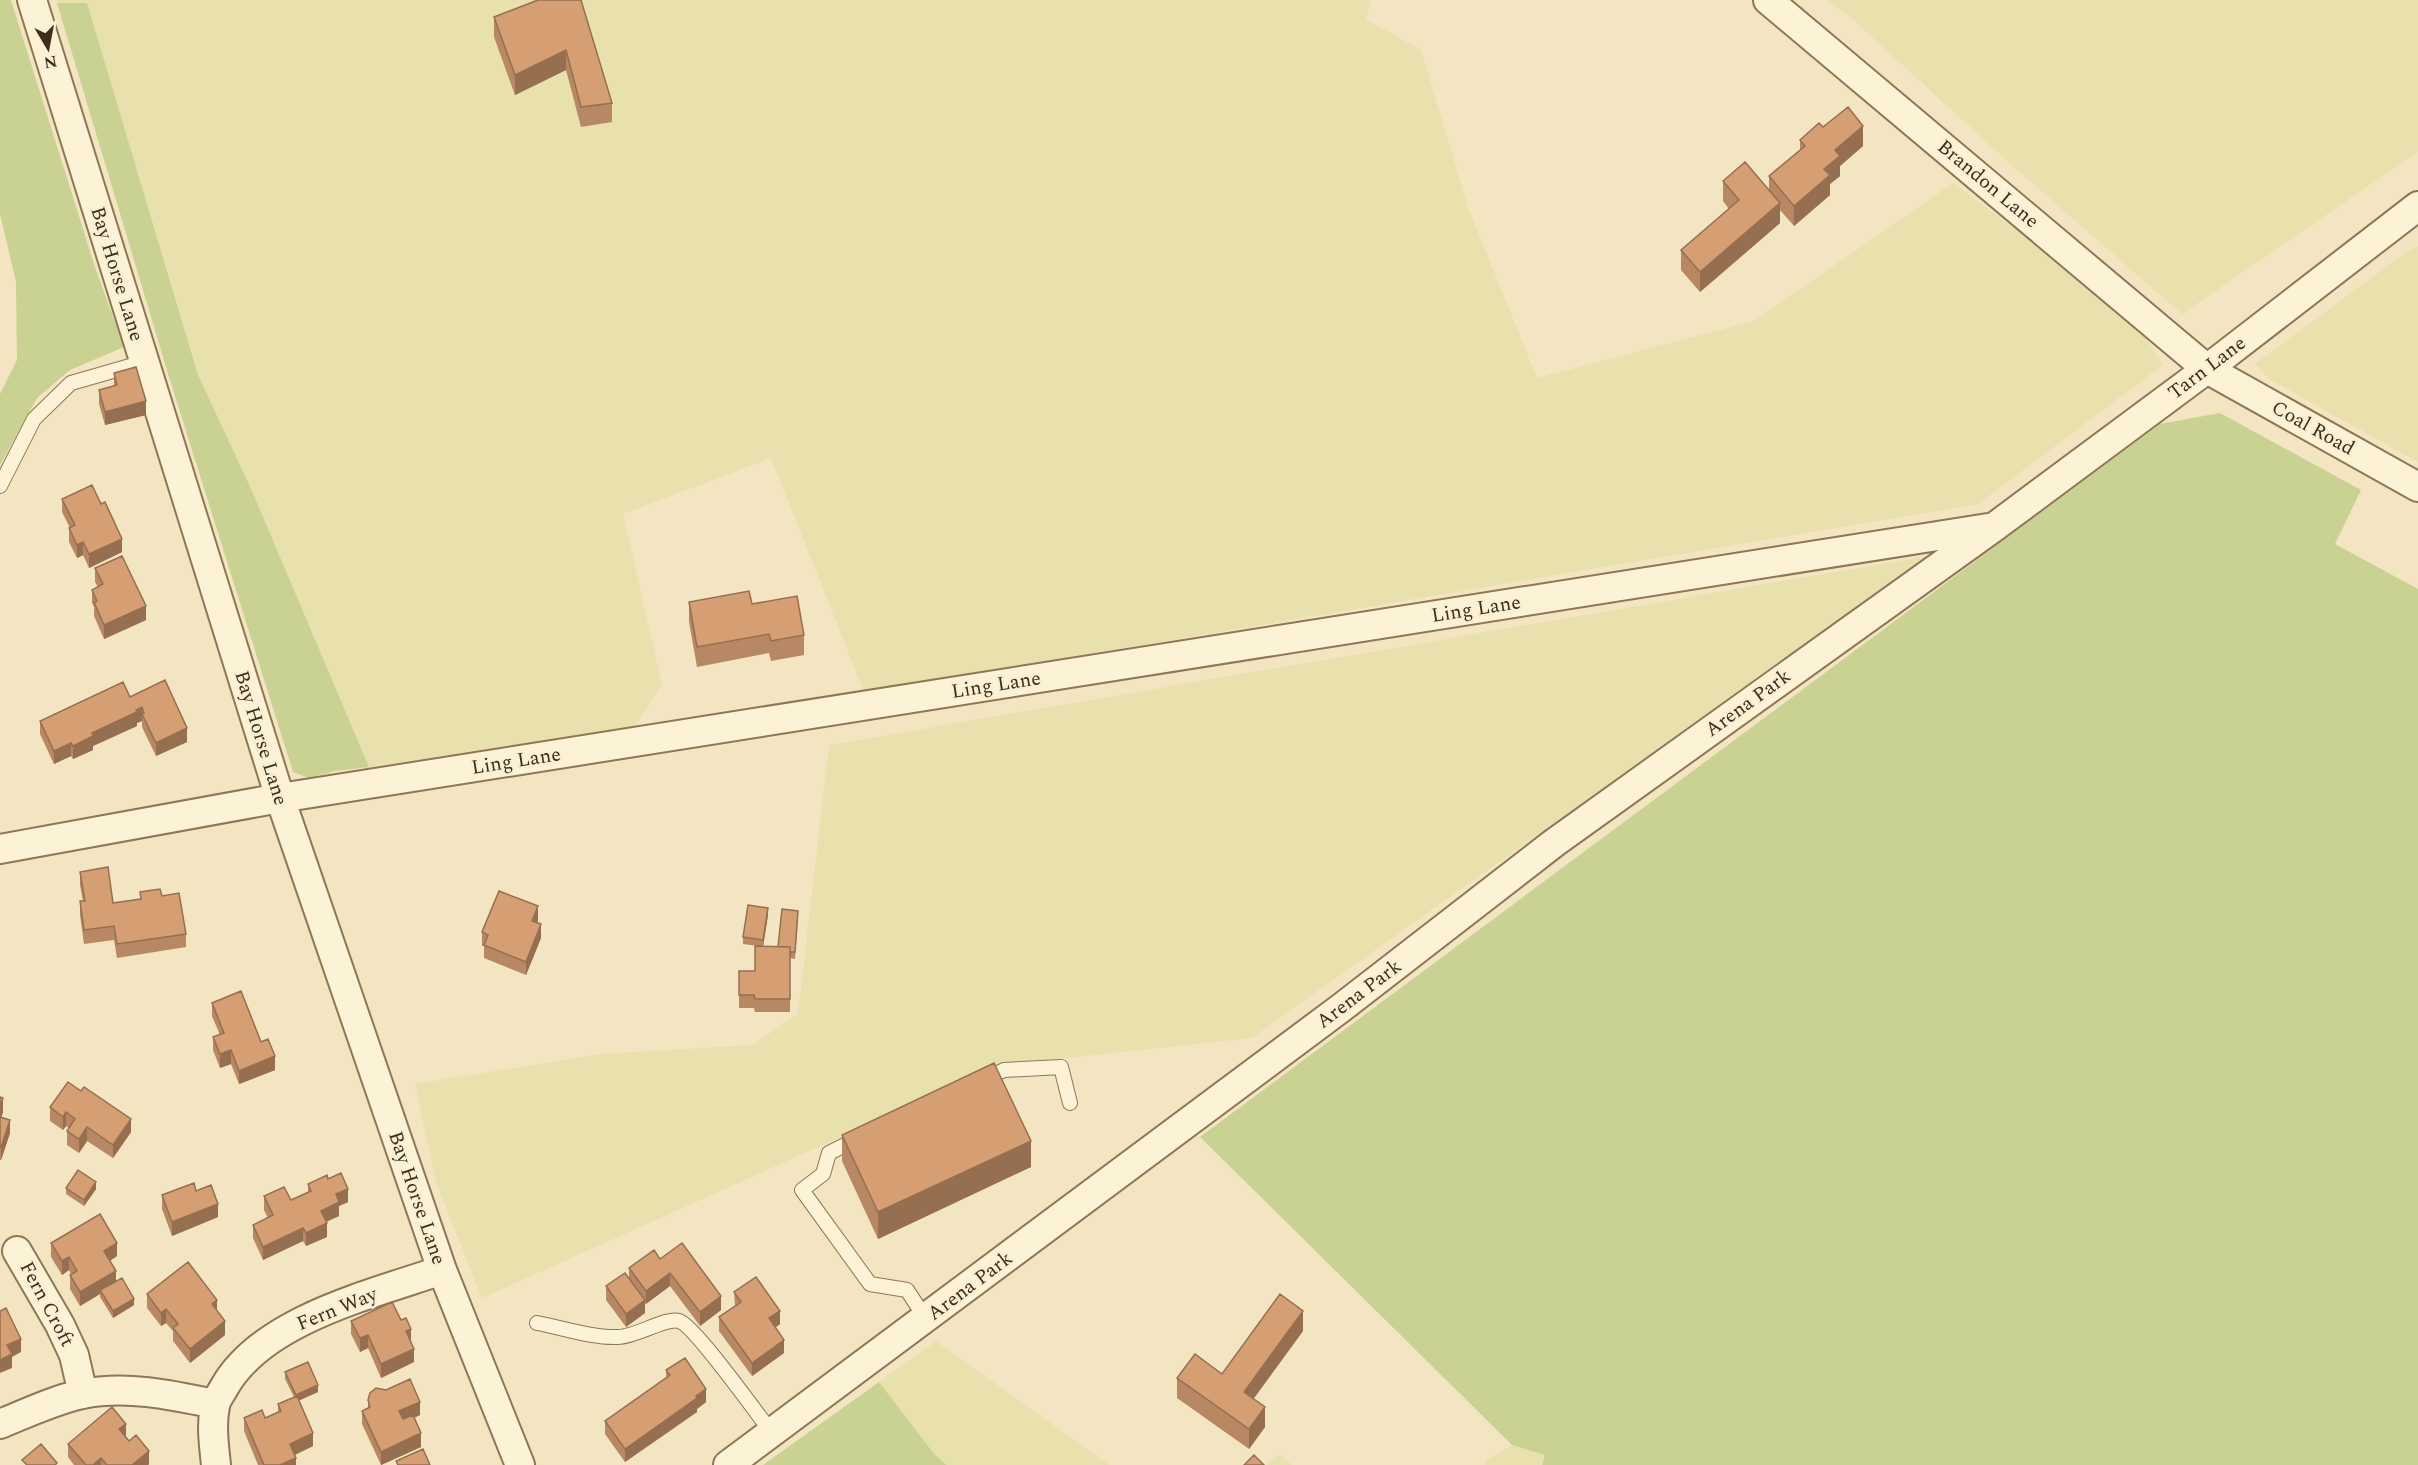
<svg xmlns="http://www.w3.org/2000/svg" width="2418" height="1465" font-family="Spectral,serif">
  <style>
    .farmland { fill: #e9e1ad }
    .green { fill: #c9d293 }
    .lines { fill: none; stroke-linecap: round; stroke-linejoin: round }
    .service-casing { stroke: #8f7656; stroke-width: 16 }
    .minor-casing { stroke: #8f7656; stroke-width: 32 }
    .service { stroke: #fcf2d5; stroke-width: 14 }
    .minor { stroke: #fcf2d5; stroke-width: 28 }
    .wall { fill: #b78863 }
    .shaded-wall { fill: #956f50 }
    .building { fill: #d59e73; stroke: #956f50; stroke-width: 1.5 }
    .labels { text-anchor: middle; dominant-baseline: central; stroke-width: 5; stroke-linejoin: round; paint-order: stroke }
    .street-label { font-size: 20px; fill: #3d2d1c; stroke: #f9efd2 }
  </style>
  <rect width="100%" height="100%" fill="#f3e5c1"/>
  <path class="farmland" d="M56,0H1371L1366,19L1421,50L1468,207L1537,378L1754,321L1953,183L2133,318L2163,365L1978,504L864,692L771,458L623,514L662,685L631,731L335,771L170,380Z
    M1827,0H2418V152L2182,314L2016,169L1850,17Z
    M2418,246V462L2269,379L2255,364L2405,253Z
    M1928,556L1252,1038L1001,1065L482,1298L436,1182L415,1084L600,1054L752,1045L798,1014L829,745Z
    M936,1341L1109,1465H947L935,1455L879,1382Z
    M1512,1445L1545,1455L1541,1465H1485L1487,1460Z
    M1280,1454L1292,1465H1267Z"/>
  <path class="green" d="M0,0H11L95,267L124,347L70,370L37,398L0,465V394L17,360L16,282L0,214Z
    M57,3H87L198,375L252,491L369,767L335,771L309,778L293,772L170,380Z
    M2220,413L2361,490L2335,544L2418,589V1465H1542L1545,1455L1512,1445L1200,1137L2160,424Z
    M879,1382L935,1455L947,1465H763Z"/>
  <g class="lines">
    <g class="service-casing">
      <path id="service" d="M0,486L34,419L71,383L144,362
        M983,1080L1004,1070L1061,1067L1070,1103
        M857,1139L829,1153L823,1174L802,1190L870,1284L907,1290L926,1319
        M537,1323C563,1328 592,1338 618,1337C636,1337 666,1317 679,1321C694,1325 758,1415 772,1433"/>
    </g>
    <g class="minor-casing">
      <path id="minor" d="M32,0L280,798L442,1270L520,1465
        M1768,0L2207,369L2418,487
        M0,849L280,798L1988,528
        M17,1251L60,1325L74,1355L83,1394
        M0,1424C27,1413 54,1400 82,1394C126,1385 172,1395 215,1404
        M216,1465C214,1445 211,1426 215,1406C216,1399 222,1392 225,1386C264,1319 373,1294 442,1270
        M728,1465L1341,1008L1554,843L1993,528L2207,369L2418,206"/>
    </g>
    <use href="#service" class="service"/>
    <use href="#minor" class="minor"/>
  </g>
  <path class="wall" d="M538,0L612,103V122L581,127L566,70L515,95L494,37V17Z
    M1823,127L1863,146L1840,166V176L1830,184V195L1794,226L1780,210V223L1700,292L1681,270V250L1729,209L1723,201V181L1769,190V176L1800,150V140Z
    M114,373L146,415L105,425L99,404V390L114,386Z
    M62,499L122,552L89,568L83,555L77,558L69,542V528H70L62,512Z
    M95,568L146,620L104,639L94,616V607L92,603V590L98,587L95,582Z
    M689,602L752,604L804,635V655L771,661L769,653L697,667L689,622Z
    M130,697L187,742L156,756L142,727V721L137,723V726L93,746V750L73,759L71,756L54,764L40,734V721Z
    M80,872L113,903L140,899V892L162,896L186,934V947L117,958L114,940L84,944L80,915V901H83L80,885Z
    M768,915L763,946L778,947L798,917L795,959L790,958V1012H755L754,1008H739V971H755L758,946L743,944V937Z
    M538,920L537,923L541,938L526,975L484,958V946H482V932Z
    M212,1003L261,1042L275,1070L239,1084L231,1064L220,1068L213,1050V1037L220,1035L212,1016Z
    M0,1097L3,1112L1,1117L10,1133L1,1160H0Z
    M50,1107L131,1132L113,1158L87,1141L79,1153L67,1145V1131L69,1128L66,1126L63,1130L50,1121Z
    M842,1135L1031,1167L878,1239L842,1161Z
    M328,1179L348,1202L339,1206V1216L326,1222L327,1237L306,1246L303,1241L263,1260L253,1238V1225L268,1218L264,1210V1196L291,1200L308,1192V1184Z
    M66,1188L96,1189L84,1206L66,1194Z
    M196,1191L218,1217L172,1236L162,1209V1195Z
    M51,1243L117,1256L110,1261L116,1281L134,1305L113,1318L100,1297V1294L80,1306L70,1289V1275L71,1274L69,1270L62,1275L51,1257Z
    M660,1259L721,1310L700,1326L670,1286L645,1304V1313L626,1327L606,1300V1286L629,1278V1268Z
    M734,1292L780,1324L775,1328L784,1353L752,1376L719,1331V1317L735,1306Z
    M147,1294L217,1311L225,1335L190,1363L173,1341V1331L166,1323L161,1326L147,1308Z
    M401,1320L411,1342L414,1362L381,1378L368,1348L360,1352L351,1334V1321Z
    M1303,1331L1253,1399L1265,1427L1249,1449L1177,1398V1378L1222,1374Z
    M666,1370L706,1402L697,1409V1412L625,1462L605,1434V1421L666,1378Z
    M285,1372L318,1392L299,1400L313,1446L295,1455L296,1465H258L244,1431V1418H265L278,1412V1404L294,1397L285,1379Z
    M368,1400L420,1415L414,1418L421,1447L381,1465L362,1424V1411L368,1408Z
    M126,1437L149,1464L148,1465H74L68,1457V1444Z"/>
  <path class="shaded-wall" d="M566,50V70L515,95V75Z
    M1863,126V146L1840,166V176L1830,184V195L1794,226V206L1824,169L1835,150Z
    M1780,203V223L1700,292V272Z
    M146,401V415L105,425V412Z
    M122,539V552L89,568V554Z
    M83,542V555L77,558V545Z
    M146,606V620L104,639V625Z
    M142,707V721L137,723V726L93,746V750L73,759V746L92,733Z
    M187,728V742L156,756V743Z
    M71,743V756L54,764V751Z
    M538,906V920L532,934V921Z
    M768,908V915L763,947V940Z
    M541,924V938L526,975V962Z
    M231,1050V1064L220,1068V1054Z
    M275,1056V1070L239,1084V1071Z
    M3,1098V1112L0,1121V1107Z
    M66,1112V1126L63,1130V1117Z
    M131,1119V1132L113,1158V1145Z
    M10,1120V1133L1,1160V1147Z
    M87,1127V1141L79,1153V1139Z
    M1031,1141V1167L878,1239V1212Z
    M96,1182V1189L84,1206V1200Z
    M348,1189V1202L339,1206V1216L321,1224V1211L336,1194Z
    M218,1204V1217L172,1236V1222Z
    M327,1223V1237L306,1246V1233Z
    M303,1228V1241L263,1260V1247Z
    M117,1243V1256L104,1264V1251Z
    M69,1257V1270L62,1275V1261Z
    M116,1271V1284L100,1290V1294L80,1306V1292Z
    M670,1273V1286L646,1304V1291Z
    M721,1296V1310L700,1326V1312Z
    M134,1299V1305L113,1318V1311Z
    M217,1300V1314L212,1304Z
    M645,1300V1313L626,1327V1314Z
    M166,1309V1323L161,1326V1313Z
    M780,1311V1324L769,1332V1318Z
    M1303,1311V1331L1244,1412V1392Z
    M225,1321V1335L190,1363V1349Z
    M411,1329V1342L406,1331Z
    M368,1335V1348L360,1352V1338Z
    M21,1339V1352L12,1357V1368L0,1373V1360L7,1345Z
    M784,1340V1353L752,1376V1363Z
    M414,1349V1362L381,1378V1364Z
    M318,1385V1392L296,1402V1395Z
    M706,1389V1402L697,1409V1412L625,1462V1449Z
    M420,1402V1415L399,1424V1411Z
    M1265,1407V1427L1249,1449V1429Z
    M126,1424V1437L119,1443V1429Z
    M313,1433V1446L290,1457V1444Z
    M421,1433V1447L381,1465V1452Z
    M149,1451V1464L148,1465H132Z
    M101,1458V1465H93Z
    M296,1458V1465H280Z"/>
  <path class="building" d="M538,0H581L612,103L581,107L566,50L515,75L494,17Z
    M1848,107L1863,126L1835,150L1840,156L1824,169L1830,175L1794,206L1769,176L1805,146L1800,140L1819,123L1823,127Z
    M1745,162L1780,203L1700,272L1681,250L1739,200L1723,181Z
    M136,367L146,401L105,412L99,390L117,385L114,373Z
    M92,485L101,504L105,502L122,539L89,554L83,542L77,545L69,528L75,525L62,499Z
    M122,556L146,606L104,625L94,602L97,601L92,590L103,584L95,568Z
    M749,591L752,604L797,596L804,635L771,641L769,634L697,647L689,602Z
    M165,680L187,728L156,743L142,714L144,713L142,707L136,710L137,712L92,733L93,736L73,746L71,743L54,751L40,721L123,682L130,697Z
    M108,867L113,903L141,899L140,892L160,889L162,896L179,893L186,934L117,944L114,926L84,930L80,901H85L80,872Z
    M499,891L538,906L532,921L541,924L526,962L484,945L488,935L482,932Z
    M748,905L768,908L763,940L743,937Z
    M782,909L798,911L795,952H790V947H778Z
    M755,946L790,947V999H755L754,995H739V971H755Z
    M241,991L261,1042L268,1039L275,1056L239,1071L231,1050L220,1054L213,1037L224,1033L212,1003Z
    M994,1063L1031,1141L878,1212L842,1135Z
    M68,1082L81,1091L84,1087L131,1119L113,1145L87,1127L79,1139L67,1131L75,1119L66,1112L63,1117L50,1107Z
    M0,1097L3,1098L0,1107Z
    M0,1117L10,1120L1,1147L0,1146Z
    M78,1170L96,1182L84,1200L66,1188Z
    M341,1173L348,1189L336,1194L339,1202L321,1211L327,1223L306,1233L303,1228L263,1247L253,1225L273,1215L264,1196L284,1187L291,1200L311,1191L308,1184L327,1175L328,1179Z
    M194,1183L196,1191L211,1185L218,1204L172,1222L162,1195Z
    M100,1214L117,1243L104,1251L116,1271L80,1292L70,1275L77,1271L69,1257L62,1261L51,1243Z
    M682,1243L721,1296L700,1312L670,1273L646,1291L629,1268L654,1250L660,1259Z
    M188,1262L217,1300L212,1304L225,1321L190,1349L173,1328L178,1324L166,1309L161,1313L147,1294Z
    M625,1273L645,1300L626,1314L606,1286Z
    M756,1277L780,1311L769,1318L784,1340L752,1363L719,1317L741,1302L734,1292Z
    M122,1278L134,1299L113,1311L100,1290Z
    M1280,1294L1303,1311L1244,1392L1265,1407L1249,1429L1177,1378L1195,1354L1222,1374Z
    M392,1302L401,1320L406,1318L411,1329L406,1331L414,1349L381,1364L368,1335L360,1338L351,1321Z
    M6,1308L21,1339L7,1345L12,1354L0,1360V1311Z
    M685,1358L706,1389L696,1396L697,1398L625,1449L605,1421L670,1375L666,1370Z
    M308,1362L318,1385L296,1395L285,1372Z
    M410,1379L420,1402L399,1411L403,1419L413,1415L421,1433L381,1452L362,1411L370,1407L368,1400L370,1393L376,1388L386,1390Z
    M297,1396L313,1433L290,1444L296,1458L280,1465H264L244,1418L262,1410L265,1418L281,1411L278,1404Z
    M112,1407L126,1424L119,1429L129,1441L136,1435L149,1451L132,1465H107L101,1458L93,1465H86L68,1444Z
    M41,1444L57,1463L55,1465H27L22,1460Z
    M423,1449L430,1465H398L396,1461Z
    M1254,1455L1264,1465H1244Z"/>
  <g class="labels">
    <g class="street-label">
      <text transform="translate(1988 184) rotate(40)">Brandon Lane</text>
      <text transform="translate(117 274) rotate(73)">Bay Horse Lane</text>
      <text transform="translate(2207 368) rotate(-37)">Tarn Lane</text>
      <text transform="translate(2313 428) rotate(29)">Coal Road</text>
      <text transform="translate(1476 609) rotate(-9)">Ling Lane</text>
      <text transform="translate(996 685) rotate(-9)">Ling Lane</text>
      <text transform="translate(1748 703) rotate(-36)">Arena Park</text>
      <text transform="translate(261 738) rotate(73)">Bay Horse Lane</text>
      <text transform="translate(516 761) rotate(-9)">Ling Lane</text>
      <text transform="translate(1359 994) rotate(-37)">Arena Park</text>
      <text transform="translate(417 1198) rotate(71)">Bay Horse Lane</text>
      <text transform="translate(970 1286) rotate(-37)">Arena Park</text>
      <text transform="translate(47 1304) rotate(62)">Fern Croft</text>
      <text transform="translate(337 1309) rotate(-22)">Fern Way</text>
    </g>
  </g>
  <g transform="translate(48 48) rotate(170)" stroke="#f9efd2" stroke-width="4.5" paint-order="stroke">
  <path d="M0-4.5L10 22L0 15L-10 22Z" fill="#3d2d1c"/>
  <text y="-9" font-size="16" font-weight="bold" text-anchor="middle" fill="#3d2d1c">N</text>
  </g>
</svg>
